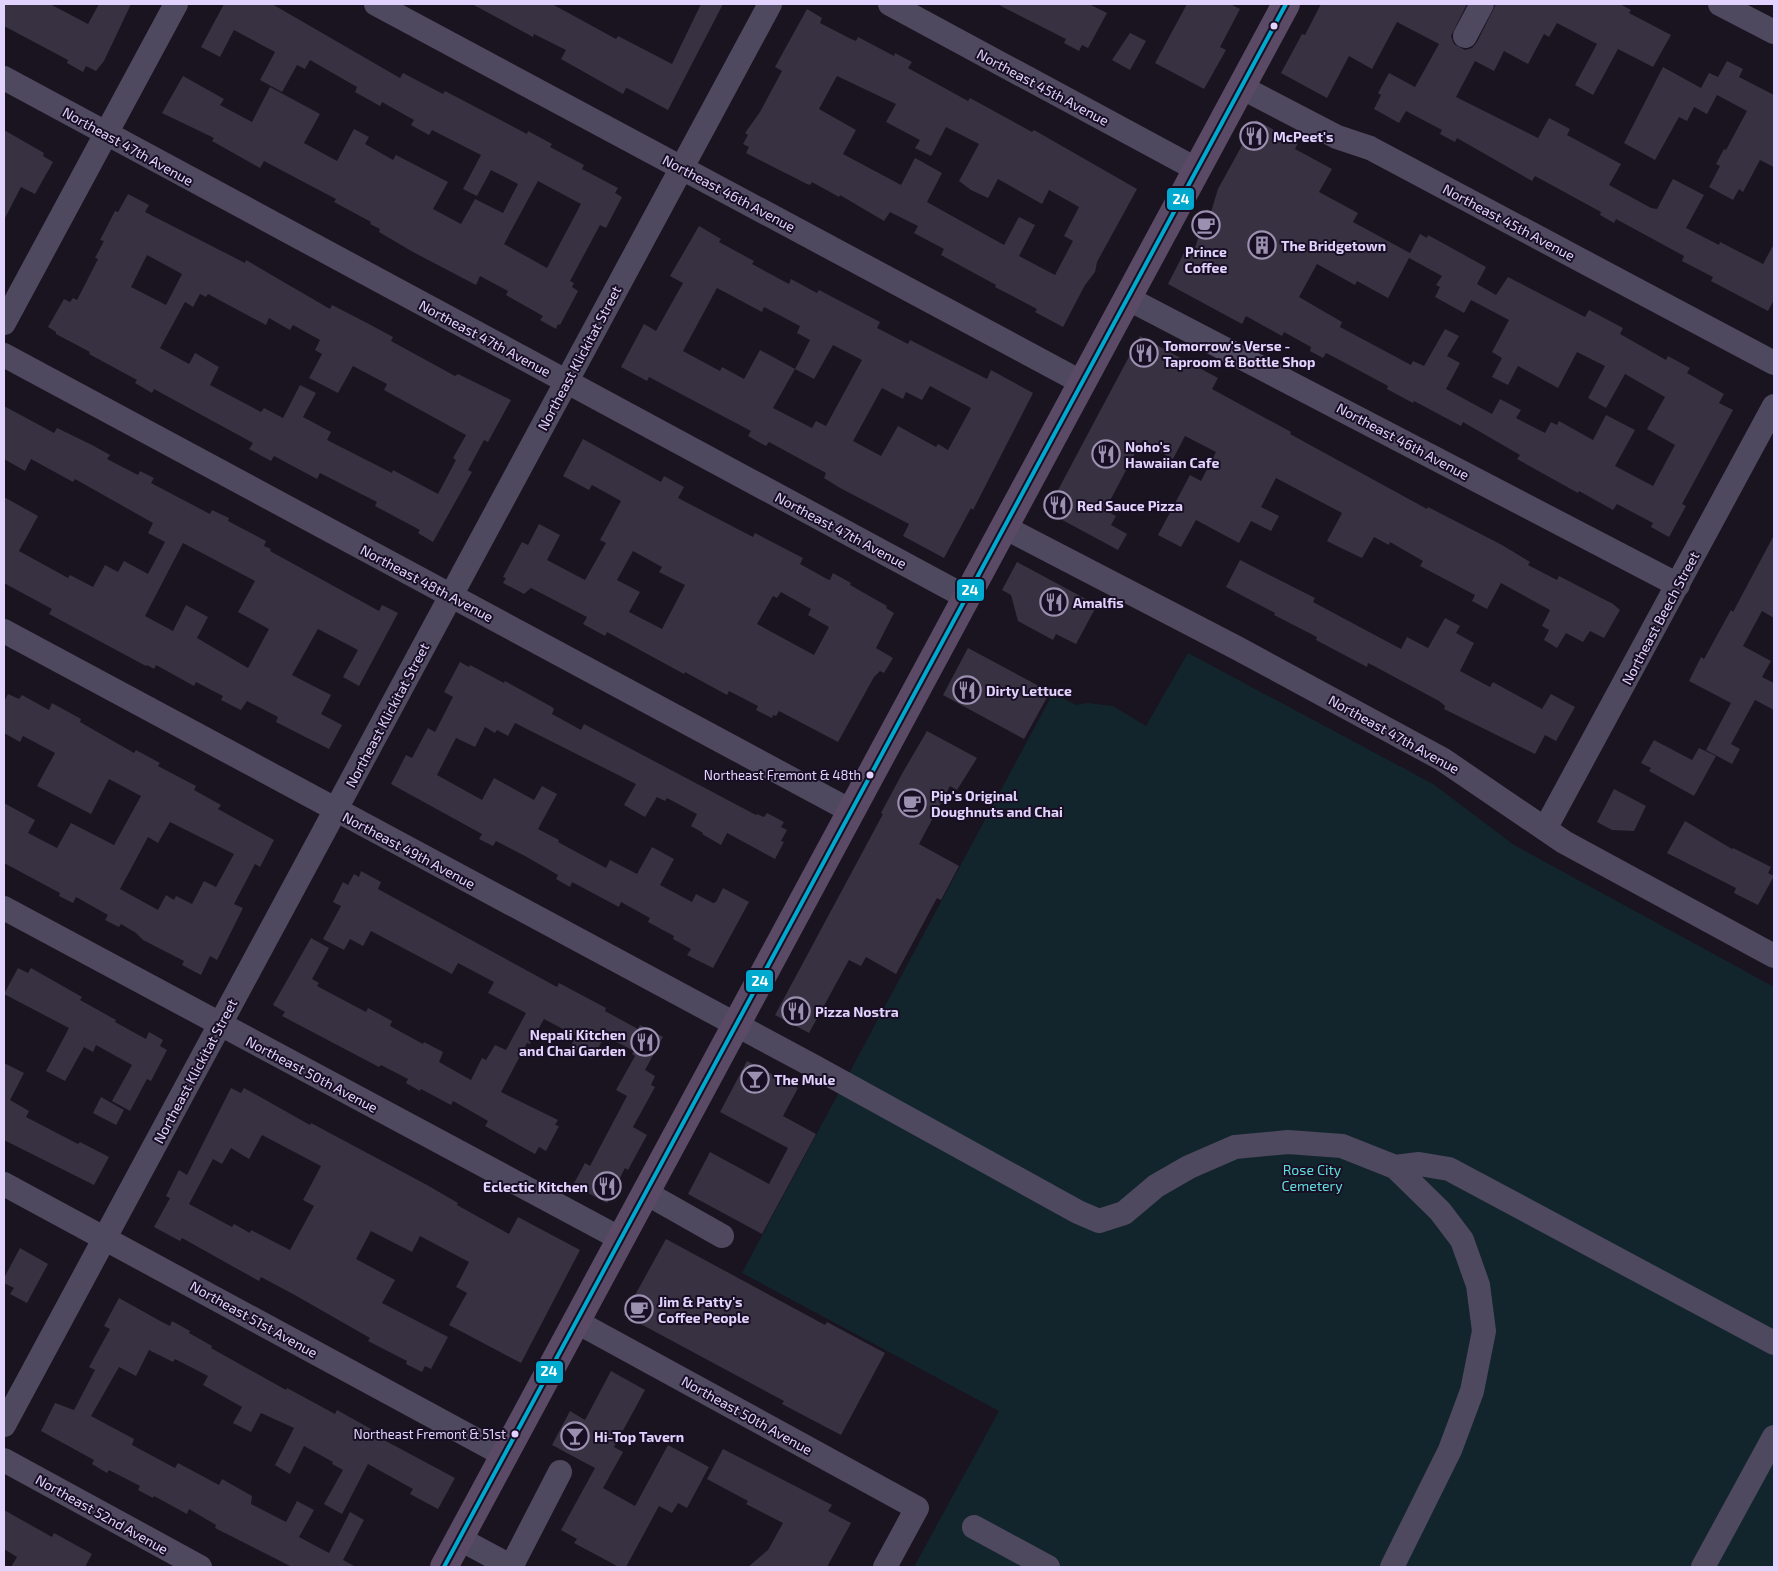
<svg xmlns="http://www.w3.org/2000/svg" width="1778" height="1571" font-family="'Exo 2',sans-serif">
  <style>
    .green { fill: #13252c }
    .building { fill: #383141; fill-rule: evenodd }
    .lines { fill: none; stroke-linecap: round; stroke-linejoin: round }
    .minor { stroke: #4f4960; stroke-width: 24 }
    .major { stroke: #5a4a65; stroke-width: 28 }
    .bus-1-casing { stroke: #180f24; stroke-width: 8 }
    .bus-1 { stroke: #00a9ce; stroke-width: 4 }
    .bus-dot { fill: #e2d3fe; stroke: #180f24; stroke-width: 2 }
    .labels { text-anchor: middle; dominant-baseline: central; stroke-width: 4; stroke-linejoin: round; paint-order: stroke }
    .bus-label { font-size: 13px; fill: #e2d3fe; stroke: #180f24; text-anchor: end }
    .street-label { font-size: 14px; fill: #e2d3fe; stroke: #180f24 }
    .poi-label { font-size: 14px; font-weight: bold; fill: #e2d3fe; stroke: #180f24; text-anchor: start }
    .park-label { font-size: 14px; fill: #60dddc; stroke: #180f24 }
    .line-badge { stroke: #180f24; stroke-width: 2 }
    .badge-label { font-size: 14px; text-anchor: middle; font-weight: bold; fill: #fff }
  </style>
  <rect width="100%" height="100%" fill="#19141f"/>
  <path class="green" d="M1188,653L1433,784L1514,845L1774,987V1567H914L999,1411L742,1273L1053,693L1076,705L1087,703L1113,706L1146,726Z"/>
  <path class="building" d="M4,4H50L88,24L99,4H131L104,61L96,71L86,66L83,72L67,63L68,60L4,26Z
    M224,4H272L400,78L403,73L443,94L445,91L527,134L528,131L552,144L550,147L584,165L582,169L618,188L615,193L622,197L606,228L600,225L570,281L574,283L572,287L578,291L560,325L558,324L556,329L540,320L543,316L506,295L508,291L480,276L476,285L413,252L379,232L380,229L370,224L371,222L334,202L336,199L264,161L260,168L212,141L214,138L162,113L183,76L224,99L220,105L252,122L270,87L320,114L304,143L337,161L354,129L369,137L365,144L393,160L396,155L448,182L433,209L461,224L475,199L503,213L518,184L491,170L477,196L463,189L481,155L432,130L429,135L411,125L414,120L382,102L380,106L355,92L357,87L310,60L305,69L297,65L282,92L260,80L275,52L234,30L220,57L201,47ZM538,181L581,204L547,268L504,244Z
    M472,4H552L616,39L618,36L672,64L701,4H723L668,110L629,89L626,88L623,94L561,59L566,50L534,34L533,37Z
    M997,4H1089L1107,13L1088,48L1082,45L1079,51L1064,43L1066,39Z
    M1187,4H1230L1240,9L1220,47L1226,50L1204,89L1155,63Z
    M1321,4H1467L1451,36L1454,44L1465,50L1472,48L1477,42L1496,4H1620L1631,10L1629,13L1671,35L1653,67L1618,49L1593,95L1575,85L1597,44L1557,23L1549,37L1544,34L1528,64L1504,51L1494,71L1475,61L1456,97L1538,138L1549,118L1570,129L1567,135L1621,164L1609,185L1651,208L1657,209L1673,179L1704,195L1686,228L1719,245L1720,242L1763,264L1774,244V300L1768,311L1711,281L1713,277L1682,261L1684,256L1616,219L1614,223L1600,215L1601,212L1535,176L1532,181L1457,138L1455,142L1440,134L1442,130L1406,111L1399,123L1374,109L1381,95L1378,93L1389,73L1415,87L1439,44L1397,22L1372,69L1349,56L1327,98L1281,73L1302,34L1305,35Z
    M807,9L822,18L820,23L851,39L856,41L858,37L894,56L895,53L912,62L908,68L968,101L970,98L1032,132L1034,130L1137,189L1097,262L1095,272L1085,285L1063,327L1035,312L1037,309L995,287L996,285L941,255L944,249L914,233L918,226L890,212L884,221L840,195L839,197L812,182L810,185L807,184L746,153L749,147L743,144L748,135L745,133L760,112L782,71L775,67ZM837,76L896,104L886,122L920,140L915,148L931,156L946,127L979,144L959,181L971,190L988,198L998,179L1042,204L1049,190L1079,207L1064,236L1073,241L1055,275L1019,256L1035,225L1019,217L1004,245L927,202L942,173L915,158L901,185L843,154L856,130L819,109Z
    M1130,33L1146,41L1130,70L1112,60Z
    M1727,61L1743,69L1739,77L1774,95V167L1760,160L1743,192L1739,189L1733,200L1709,187L1720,166L1716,164L1724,149L1726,150L1747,111L1717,95L1707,114L1694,107L1687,121L1679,117L1655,160L1624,143L1663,67L1701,88L1709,73L1718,77Z
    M1256,120L1298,143L1295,149L1332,169L1319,192L1358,213L1353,222L1410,253L1420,234L1427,238L1428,235L1486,267L1477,284L1496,295L1508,277L1585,317L1589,310L1623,328L1620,334L1666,360L1668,356L1690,368L1687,373L1724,394L1719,403L1733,410L1682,504L1686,506L1669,537L1651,527L1653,523L1617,504L1613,510L1579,491L1578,493L1517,459L1520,455L1463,422L1461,426L1414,401L1413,403L1387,389L1388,386L1334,357L1326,353L1323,358L1310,351L1311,347L1284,332L1282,336L1246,316L1242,324L1168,284L1188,245L1195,248L1207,209L1211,212L1218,189ZM1409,258L1442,276L1436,285L1440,287L1435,297L1464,313L1471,300L1509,320L1492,352L1502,358L1492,377L1508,385L1518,366L1558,388L1577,352L1605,366L1588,398L1606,408L1625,374L1665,397L1647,429L1675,445L1653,486L1615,466L1635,430L1606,415L1593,440L1559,421L1557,425L1551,422L1545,433L1516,418L1521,410L1500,399L1492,414L1446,389L1460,363L1447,356L1459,336L1445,329L1424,366L1413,361L1411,365L1340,327L1342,322L1299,297L1317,264L1355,285L1357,281L1388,298Z
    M4,130L44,153L43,156L53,162L35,194L21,187L4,220Z
    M128,194L149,205L145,212L245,263L246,260L330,309L332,305L367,323L393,337L391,341L455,376L458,374L511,400L488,442L484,440L468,470L472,472L433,542L418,533L420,530L375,506L377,502L320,473L317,479L274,456L271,461L249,449L253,443L154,389L152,393L135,383L137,380L89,354L90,352L56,334V332L48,327L64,299L70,302L73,298L77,300L98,259L95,258L104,241L100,240L115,211L118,212ZM147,255L182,274L166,305L131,287ZM200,294L206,297L208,294L266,325L269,318L290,330L293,325L320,340L315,350L322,354L309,378L338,393L353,366L387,384L384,390L466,435L453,458L456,460L438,494L393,470L392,473L327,440L331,432L303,417L316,393L300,385L283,418L264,408L261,412L210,385L219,367L195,353L189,364L160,348L185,302L193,307Z
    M699,226L721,239L719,242L754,261L752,264L789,284L791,279L817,293L819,290L880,322L877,328L908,344L910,340L987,379L991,370L1033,393L973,510L971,508L944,558L903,536L909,524L840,488L824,478L826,473L769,442L766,446L748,436L751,431L649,377L647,381L621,367L644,324L656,331L683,283L670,276ZM717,288L762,312L764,307L800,326L797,333L810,340L795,369L760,350L744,379L722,367L720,371L683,351ZM833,345L862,360L826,426L816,421L812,428L773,408L795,369L814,379ZM930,386L971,408L948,450L938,444L936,447L898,426L881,456L853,441L882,388L903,399L906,392L922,400Z
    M1140,336L1218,378L1212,389L1291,432L1290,434L1427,509L1428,507L1502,545L1530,562L1528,565L1557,580L1559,576L1613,604L1620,610L1604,638L1590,631L1583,642L1566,633L1557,648L1544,640L1549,630L1542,626L1550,610L1501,583L1487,609L1472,601L1475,595L1420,566L1423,561L1390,542L1389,545L1374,537L1362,558L1343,549L1327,541L1342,513L1276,478L1261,507L1279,516L1271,531L1251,521L1239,543L1196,520L1181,547L1158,535L1190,475L1201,481L1216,452L1185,436L1173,459L1141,442L1105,510L1116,516L1111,525L1127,534L1118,550L1055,516L1050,505Z
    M4,406L54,433L57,428L92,445L110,455L107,459L138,475L140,471L154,478L151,483L210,514L212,510L229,518L228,521L266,541L264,546L271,549L270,551L379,611L382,605L398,613L359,686L343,677L358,650L318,629L292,675L331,695L321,714L342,725L329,749L276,722L278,717L247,701L241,710L221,700L223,696L196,682L194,686L156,665L154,669L147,665L146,666L49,614L52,609L4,583V497L38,516L19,551L68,578L70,575L93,587L105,565L118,572L124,561L148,574L165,542L148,533L153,523L75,479L73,482L31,459L25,471L4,459ZM183,543L255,581L238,612L269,629L248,668L197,638L208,617L186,605L173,631L145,616Z
    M583,439L661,482L664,476L684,487L678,498L753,537L755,533L803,558L800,564L827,579L830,580L833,573L851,583L850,585L887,606L886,608L894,613L876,648L893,658L884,673L880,671L874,677L838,742L779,711L776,716L773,715L772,718L756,710L758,706L729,691L727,695L685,672L684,674L607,632L605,636L583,624L587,617L531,588L524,594L503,583L506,578L503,577L522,542L528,545L539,524L560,535L547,560L585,580L606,543L600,540L621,501L592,485L589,490L563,476ZM633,551L662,567L659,572L685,585L662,629L629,612L640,592L617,580ZM781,592L811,609L808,615L829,627L814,655L757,624L773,596L777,598Z
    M1774,535V618L1762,611L1743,646L1771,661L1762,677L1774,683V710L1755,700L1731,744L1740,749L1732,764L1706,750L1731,703L1689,681L1701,657L1704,659L1731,610L1733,612Z
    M1240,560L1315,598L1313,602L1401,649L1407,637L1428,648L1445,618L1460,626L1456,633L1474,643L1460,671L1490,687L1493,682L1542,709L1551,694L1575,707L1556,741L1545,735L1535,754L1444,709L1445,706L1439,701L1374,666L1368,663L1367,667L1316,640L1317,637L1274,615L1275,613L1226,587Z
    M1017,562L1097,605L1076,644L1056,634L1053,640L1018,621L1011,595L1002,590Z
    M968,648L1050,692L1024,739L943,695Z
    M460,662L469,667L470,665L504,683L505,681L552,707L554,709L552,714L581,730L584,724L756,815L757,814L764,817L767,813L784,822L781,827L787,830L781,841L784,842L775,859L727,833L721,845L702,834L703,833L691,826L697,814L667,798L665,801L657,797L645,817L624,805L636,784L515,723L508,736L497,730L495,733L485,727L475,747L456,738L437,775L482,800L494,778L534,800L542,786L557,794L538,829L559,840L558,842L606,868L610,860L637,874L652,847L674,859L660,885L692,902L696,894L713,903L716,902L723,888L749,902L713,968L687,955L691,949L673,939L674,936L648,922L650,918L621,902L619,907L572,882L570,887L556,879L558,875L525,856L496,841L493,846L479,839L482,834L391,784L406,755L412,758L428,728L435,732L453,697L444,692Z
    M8,694L19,699L22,695L49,710L52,703L81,719L80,722L134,753L136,750L160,763L158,766L196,786L194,790L221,805L218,809L274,840L260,867L255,864L234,904L243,908L217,960L210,956L201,975L182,965L184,961L143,940L136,933L121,924L119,927L105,920L108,915L76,897L73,903L59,896L60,893L4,863V803L35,820L28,833L57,848L71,823L114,845L141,796L109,779L91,814L37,786L55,753L23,736L20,742L4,733V702ZM170,822L234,854L216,887L204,881L192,904L176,896L174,900L166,895L158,910L120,889L148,837L158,843Z
    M927,731L977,758L957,790L950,786L919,844L959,866L941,900L937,898L896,974L866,957L861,966L849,960L809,1033L775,1015L883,814L881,813L903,772Z
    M1654,740L1692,760L1699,748L1716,756L1694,796L1649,771L1651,768L1641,763Z
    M1614,789L1646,806L1634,831L1612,830L1597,822Z
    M1685,821L1732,849L1733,848L1771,867L1768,873L1774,876L1758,905L1734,893L1736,888L1667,853Z
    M361,871L381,882L378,889L557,987L559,983L606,1008L605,1011L638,1029L640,1025L663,1037L645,1070L655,1076L651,1085L655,1087L633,1127L647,1135L628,1170L625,1168L607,1203L573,1185L585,1163L590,1166L627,1096L616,1090L635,1056L632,1054L634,1051L605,1036L592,1059L570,1047L576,1036L544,1019L530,1044L527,1043L501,1092L558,1120L555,1125L559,1126L546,1151L539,1147L535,1154L485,1126L488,1121L483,1118L453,1101L451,1105L421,1089L420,1091L406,1083L408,1079L381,1065L379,1067L282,1016L285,1012L273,1005L311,938L329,948L312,979L319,983L317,986L366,1012L368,1008L392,1021L390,1026L423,1044L424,1042L443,1052L439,1062L471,1080L482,1058L486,1060L495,1045L506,1050L526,1013L488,993L494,982L458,963L452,974L371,931L363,946L350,939L344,950L323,939L341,906L333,902L343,882L348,885L354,874L359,877Z
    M18,968L28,973L31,968L82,997L80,1000L116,1020L115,1022L146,1039L149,1032L163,1040L160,1046L167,1050L151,1081L147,1079L130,1111L112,1101L132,1065L96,1045L93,1052L84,1047L65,1081L46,1071L69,1028L4,994Z
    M747,1061L798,1088L783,1116L816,1134L762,1234L688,1194L710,1152L769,1184L788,1148L720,1112Z
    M4,1063L24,1073L10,1100L29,1111L26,1117L78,1144L80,1142L109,1157L94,1185L4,1140Z
    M231,1088L241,1093L244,1088L310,1125L311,1123L427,1185L458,1203L457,1205L509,1234L518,1217L580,1250L521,1363L449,1325L467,1293L456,1287L469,1262L420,1236L412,1252L371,1231L356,1259L395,1280L382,1303L448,1337L431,1369L425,1366L422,1372L406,1364L407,1361L368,1341L370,1338L293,1294L261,1277L259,1281L182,1238L180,1241L154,1227L170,1198L166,1196L179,1170L187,1175ZM262,1135L321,1166L303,1200L314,1206L290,1250L251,1230L250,1233L234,1224L232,1227L189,1204L213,1159L222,1164L231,1148L249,1159Z
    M101,1097L124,1110L116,1125L93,1113Z
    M666,1239L825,1325L827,1322L885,1353L841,1435L782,1404L784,1401L624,1315Z
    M20,1248L48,1264L27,1303L10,1294L14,1288L4,1283V1278Z
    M119,1298L162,1322L170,1326L172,1321L190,1331L189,1333L212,1346L211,1348L286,1390L287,1388L335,1414L337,1410L371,1429L369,1432L455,1478L438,1509L410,1494L413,1489L368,1464L342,1514L324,1504L343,1470L332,1464L333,1462L304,1446L290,1474L275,1465L294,1428L261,1413L251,1432L233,1423L242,1407L203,1385L208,1376L175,1359L173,1362L149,1350L136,1376L119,1367L91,1416L134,1439L132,1445L175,1468L178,1463L219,1485L222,1479L252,1496L251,1504L286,1522L297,1501L314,1510L299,1537L329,1553L350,1512L364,1520L343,1560L356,1567H292L215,1528L216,1525L189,1509L187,1514L154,1496L153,1498L138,1490L140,1486L109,1470L107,1473L92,1464L94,1460L41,1431L55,1403L74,1410L95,1370L89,1367L110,1329L104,1326Z
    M611,1371L645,1390L614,1447L623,1452L603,1488L635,1506L668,1445L709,1467L687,1508L678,1503L672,1513L659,1506L626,1567H619L574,1543L577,1539L561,1530L595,1468L552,1445L570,1411L585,1420Z
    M723,1449L832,1505L828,1511L851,1523L827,1567H748L768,1550L783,1523L746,1504L748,1501L707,1479Z
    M4,1510L52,1537L54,1533L92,1554L85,1567H11L17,1557L4,1549Z"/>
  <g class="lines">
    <path class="minor" d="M376,4L1081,382
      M890,4L1196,169
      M1720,4L1774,32
      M1465,36L1482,4
      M4,78L966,597
      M1241,87L1337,137L1370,148L1774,363
      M1127,298L1678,585
      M4,323L176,4
      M4,355L851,811
      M1004,527L1237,648L1442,759L1564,842L1774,956
      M4,631L815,1067L1078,1212L1099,1221L1124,1213L1156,1186L1189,1167L1235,1147L1288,1142L1342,1146L1395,1167L1440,1211L1462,1240L1478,1285L1484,1331L1472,1391L1450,1450L1392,1567
      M1545,829L1774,406
      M4,908L621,1239
      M1395,1167L1419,1164L1449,1169L1774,1343
      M4,1184L504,1455
      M646,1193L722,1236
      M577,1322L917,1508L885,1567
      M4,1425L770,4
      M4,1460L200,1567
      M974,1527L1048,1567
      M460,1539L512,1567
      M511,1567L560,1472
      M1703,1567L1774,1437"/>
    <path class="major" d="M444,1567L1286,4"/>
    <g class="bus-1-casing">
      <path id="bus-1" d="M444,1567L1286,4"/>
    </g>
    <use href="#bus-1" class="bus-1"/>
  </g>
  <defs>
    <g id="restaurant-ring" transform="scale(1.4375)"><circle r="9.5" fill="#180f24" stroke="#9c90b0" stroke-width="1.5"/><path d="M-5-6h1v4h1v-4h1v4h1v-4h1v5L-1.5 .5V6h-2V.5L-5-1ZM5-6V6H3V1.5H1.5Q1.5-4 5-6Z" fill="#9c90b0"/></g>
    <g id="cafe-ring" transform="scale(1.4375)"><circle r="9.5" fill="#180f24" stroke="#9c90b0" stroke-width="1.5"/><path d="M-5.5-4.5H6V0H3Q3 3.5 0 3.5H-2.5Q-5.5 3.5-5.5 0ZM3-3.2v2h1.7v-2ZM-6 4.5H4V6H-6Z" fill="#9c90b0"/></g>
    <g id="building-ring" transform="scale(1.4375)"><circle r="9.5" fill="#180f24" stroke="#9c90b0" stroke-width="1.5"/><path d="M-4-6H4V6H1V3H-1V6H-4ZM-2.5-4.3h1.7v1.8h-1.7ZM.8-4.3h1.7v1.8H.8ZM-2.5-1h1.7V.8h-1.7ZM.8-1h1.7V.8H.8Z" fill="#9c90b0"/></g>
    <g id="bar-ring" transform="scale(1.4375)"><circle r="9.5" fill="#180f24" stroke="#9c90b0" stroke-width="1.5"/><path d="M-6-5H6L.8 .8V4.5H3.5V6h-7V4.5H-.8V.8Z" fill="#9c90b0"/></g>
  </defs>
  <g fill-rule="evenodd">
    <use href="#restaurant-ring" x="1254" y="136"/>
    <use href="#cafe-ring" x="1206" y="225"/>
    <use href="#building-ring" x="1262" y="245"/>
    <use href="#restaurant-ring" x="1144" y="353"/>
    <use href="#restaurant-ring" x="1106" y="454"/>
    <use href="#restaurant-ring" x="1058" y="505"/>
    <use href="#restaurant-ring" x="1054" y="602"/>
    <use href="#restaurant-ring" x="967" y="690"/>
    <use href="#cafe-ring" x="912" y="803"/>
    <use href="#restaurant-ring" x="796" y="1011"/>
    <use href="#restaurant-ring" x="645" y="1042"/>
    <use href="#bar-ring" x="755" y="1079"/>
    <use href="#restaurant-ring" x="607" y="1186"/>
    <use href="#cafe-ring" x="639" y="1309"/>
    <use href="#bar-ring" x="575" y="1436"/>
  </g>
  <g class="bus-dot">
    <circle cx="1274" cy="26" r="4.5"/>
    <circle cx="870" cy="775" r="4.5"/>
    <circle cx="515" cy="1434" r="4.5"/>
  </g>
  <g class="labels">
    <g class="bus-label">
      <text x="861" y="775">Northeast Fremont &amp; 48th</text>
      <text x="506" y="1434">Northeast Fremont &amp; 51st</text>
    </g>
    <g class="street-label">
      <text transform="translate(1043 87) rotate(28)">Northeast 45th Avenue</text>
      <text transform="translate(128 146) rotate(29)">Northeast 47th Avenue</text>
      <text transform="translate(729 193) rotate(28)">Northeast 46th Avenue</text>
      <text transform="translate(1509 222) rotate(28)">Northeast 45th Avenue</text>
      <text transform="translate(485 338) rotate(28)">Northeast 47th Avenue</text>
      <text transform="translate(579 358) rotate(-62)">Northeast Klickitat Street</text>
      <text transform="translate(1403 441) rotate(28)">Northeast 46th Avenue</text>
      <text transform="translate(841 530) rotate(28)">Northeast 47th Avenue</text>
      <text transform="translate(427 583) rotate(28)">Northeast 48th Avenue</text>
      <text transform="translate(1660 618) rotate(-62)">Northeast Beech Street</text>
      <text transform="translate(387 715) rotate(-62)">Northeast Klickitat Street</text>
      <text transform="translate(1394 734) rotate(29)">Northeast 47th Avenue</text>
      <text transform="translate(409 850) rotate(28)">Northeast 49th Avenue</text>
      <text transform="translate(195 1071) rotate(-62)">Northeast Klickitat Street</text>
      <text transform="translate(312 1074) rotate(28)">Northeast 50th Avenue</text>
      <text transform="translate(254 1319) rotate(29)">Northeast 51st Avenue</text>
      <text transform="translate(747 1415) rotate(29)">Northeast 50th Avenue</text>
      <text transform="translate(102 1514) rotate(29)">Northeast 52nd Avenue</text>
    </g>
    <g class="poi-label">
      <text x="1273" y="136">McPeet's</text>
      <text x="1281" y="245">The Bridgetown</text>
      <text x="1206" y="251" text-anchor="middle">Prince<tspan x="1206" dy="16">Coffee</tspan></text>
      <text x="1163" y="345">Tomorrow's Verse -<tspan x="1163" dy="16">Taproom &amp; Bottle Shop</tspan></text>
      <text x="1125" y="446">Noho's<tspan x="1125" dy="16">Hawaiian Cafe</tspan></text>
      <text x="1077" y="505">Red Sauce Pizza</text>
      <text x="1073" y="602">Amalfis</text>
      <text x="986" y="690">Dirty Lettuce</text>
      <text x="931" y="795">Pip's Original<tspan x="931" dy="16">Doughnuts and Chai</tspan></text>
      <text x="815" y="1011">Pizza Nostra</text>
      <text x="626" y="1034" text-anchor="end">Nepali Kitchen<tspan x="626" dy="16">and Chai Garden</tspan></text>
      <text x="774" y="1079">The Mule</text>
      <text x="588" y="1186" text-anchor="end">Eclectic Kitchen</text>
      <text x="658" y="1301">Jim &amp; Patty's<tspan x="658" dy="16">Coffee People</tspan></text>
      <text x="594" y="1436">Hi-Top Tavern</text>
    </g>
    <g class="park-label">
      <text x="1312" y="1169">Rose City<tspan x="1312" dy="16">Cemetery</tspan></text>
    </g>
  </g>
  <g class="line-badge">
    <rect x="1166" y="187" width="29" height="24" rx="5" fill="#00a9ce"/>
    <rect x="956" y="578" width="29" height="24" rx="5" fill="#00a9ce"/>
    <rect x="745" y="969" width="29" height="24" rx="5" fill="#00a9ce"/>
    <rect x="535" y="1360" width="29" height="24" rx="5" fill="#00a9ce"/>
  </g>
  <g class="badge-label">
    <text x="1181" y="204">24</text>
    <text x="970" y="595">24</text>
    <text x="760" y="986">24</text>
    <text x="549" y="1376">24</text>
  </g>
  <rect width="1778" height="1571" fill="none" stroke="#e2d3fe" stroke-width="10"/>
</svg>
